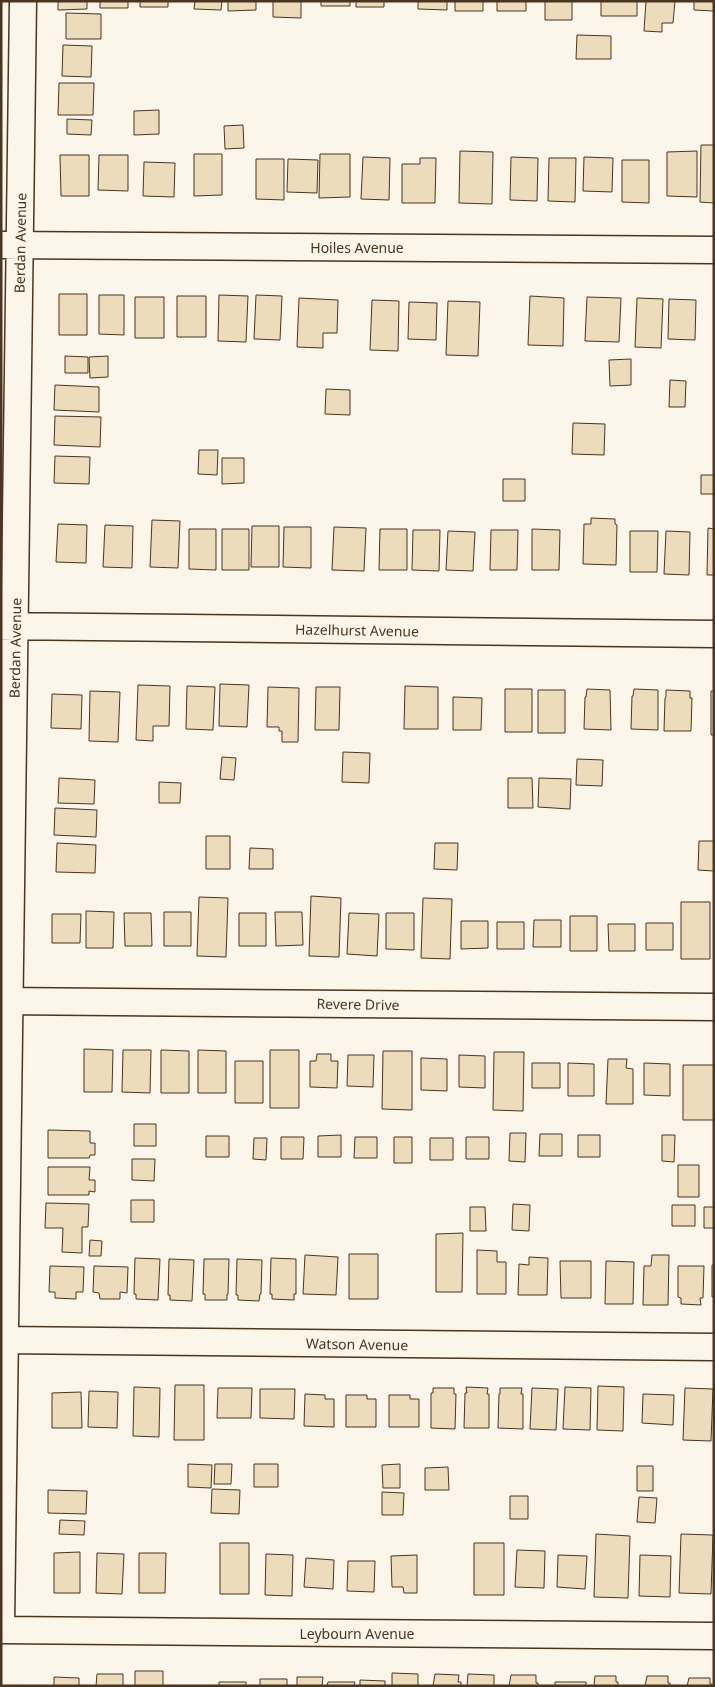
<svg xmlns="http://www.w3.org/2000/svg" width="715" height="1687" font-family="'Noto Sans',sans-serif">
  <style>
    .building { fill: #ecdcbc; stroke: #4a3520 }
    .lines { fill: none; stroke-linecap: round; stroke-linejoin: round }
    .minor-casing { stroke: #4a3520; stroke-width: 29 }
    .minor { stroke: #fbf6e9; stroke-width: 26 }
    .labels { text-anchor: middle; dominant-baseline: central; stroke-width: 4; stroke-linejoin: round; paint-order: stroke }
    .street-label { font-size: 14px; fill: #4a3520; stroke: #fbf6e9 }
  </style>
  <rect width="100%" height="100%" fill="#fbf6e9"/>
  <path class="building" d="M58,1H87V9L58,10Z
    M100,1H128V8H100Z
    M140,1H168V7H140Z
    M195,1H222L221,10L194,9Z
    M228,1H256V10L228,11Z
    M273,1H301V18L273,17Z
    M321,1H350V6H321Z
    M356,1H384V7H356Z
    M418,1H447V10L418,9Z
    M455,1H483V11H455Z
    M497,1H526V11H497Z
    M545,1H572V20H545Z
    M601,1H637V16H601Z
    M646,1H675L673,23H662V32L644,31Z
    M694,1H714V11L694,10Z
    M66,13L101,14V39H66Z
    M577,35L611,36V59H576Z
    M63,45L92,46L91,77L62,76Z
    M59,83H94L93,115H58Z
    M159,110V134L134,135V111Z
    M67,119L92,120L91,135L67,134Z
    M243,125L244,148L225,149L224,126Z
    M701,145H714V203L700,202Z
    M460,151L493,152L492,204L459,203Z
    M697,151V197L667,196V152Z
    M194,154H222V195L194,196Z
    M320,154H350V197L319,198Z
    M60,155H89V196H61Z
    M99,155H128V191L98,190Z
    M363,157L390,158L389,200L361,199Z
    M511,157L538,158L537,201L510,200Z
    M584,157L613,158L612,192L583,191Z
    M420,158H436L435,203H402V164H420Z
    M549,158H576L575,202L548,201Z
    M256,159H284V200L256,199Z
    M288,159L318,160L317,193L287,192Z
    M622,160H649V203L622,202Z
    M144,162L175,163L174,197L143,196Z
    M59,294H87V335H59Z
    M99,295H124V335L99,334Z
    M219,295L248,296L246,342L218,341Z
    M256,295L282,296L280,340L254,339Z
    M177,296H206V337H177Z
    M530,296L564,298L563,346L528,345Z
    M135,297H164V338H135Z
    M587,297L621,298L619,342L585,341Z
    M299,298L338,300L337,333H323V348L297,347Z
    M637,298L663,299L661,348L635,347Z
    M669,299L696,300L695,340L668,339Z
    M372,300L399,301L398,351L370,350Z
    M448,301L480,302L478,356L446,355Z
    M409,302L437,303L436,340L408,339Z
    M65,356L88,357V373H65Z
    M108,356V377L90,378L89,357Z
    M631,359V385L610,386L609,360Z
    M670,380L686,381L685,407H669Z
    M55,385L99,387V412L54,410Z
    M326,389L350,390V415L325,414Z
    M55,416L101,417L100,447L54,445Z
    M573,423L605,424L604,455L572,454Z
    M199,450H218L217,475L198,474Z
    M55,456L90,457L89,484L54,483Z
    M222,458H244V483L222,484Z
    M701,475H714V494H701Z
    M503,479H525V501H503Z
    M591,518L615,519V524L617,525L616,565L583,564L584,524H591Z
    M152,520L180,521L178,568L150,567Z
    M58,524L87,525L86,563L56,562Z
    M105,525L133,526L132,568L103,567Z
    M252,526H279V567H251Z
    M284,527H311V568L283,567Z
    M334,527L366,528L364,571L332,570Z
    M708,528L714,529V575H707Z
    M189,529H216V570L189,569Z
    M222,529H249V570H222Z
    M380,529H407V570H379Z
    M532,529L560,530L559,570H532Z
    M413,530H440L439,571L412,570Z
    M491,530H518L517,570H490Z
    M448,531L475,532L473,571L446,570Z
    M630,531H658L657,572H630Z
    M666,531L690,532L689,575L664,574Z
    M220,684L249,685L247,727L219,726Z
    M138,685L170,686L169,726H153V741L136,740Z
    M187,686L215,687L213,730L186,729Z
    M405,686L438,687V729H404Z
    M268,687L299,688L298,742H282V731H279V727H267Z
    M316,687H340L339,730H315Z
    M505,689H532V732H505Z
    M587,689L610,690L611,730L584,729L585,697H586Z
    M634,689L658,690V730L631,729L632,696H633Z
    M538,690H565V733H538Z
    M666,690L690,691V698H692L691,731H664L665,698L666,697Z
    M90,691L120,692L118,742L89,741Z
    M711,691H714V735H711Z
    M52,694L82,695L81,729L51,728Z
    M453,697L482,698L481,730H453Z
    M343,752L370,753L369,783L342,782Z
    M222,757L236,758L234,780L220,779Z
    M577,759L603,760L602,786L576,785Z
    M59,778L95,780L94,804L58,803Z
    M508,778H532L533,808H508Z
    M539,778L571,779L570,809L538,807Z
    M159,782L181,783L180,803H159Z
    M55,808L97,810L96,837L54,835Z
    M206,836H230V869H206Z
    M699,841H714V871L698,870Z
    M57,843L96,845L95,873L56,872Z
    M435,843H458L457,870L434,869Z
    M250,848L273,849V869H249Z
    M311,896L341,898L339,957L309,956Z
    M199,897L228,898L226,957L197,956Z
    M423,898L452,899L450,959L421,958Z
    M681,902H710V959H681Z
    M86,911L114,912L113,948H86Z
    M164,912H191V946H164Z
    M275,912H302L303,945L276,946Z
    M124,913H151L152,946H125Z
    M239,913H266V946H239Z
    M349,913L379,914L377,956L347,954Z
    M386,913H414V950L386,949Z
    M52,914H81L80,943H52Z
    M570,916H597V951H570Z
    M534,920H561V947H533Z
    M461,921H488V948L461,949Z
    M497,922H524V949H497Z
    M646,923H673V950H646Z
    M608,924H635V951H609Z
    M84,1049L113,1050L112,1092H84Z
    M123,1050H151L150,1093L122,1092Z
    M161,1050L189,1051V1093H161Z
    M198,1050L226,1051V1093H198Z
    M270,1050H299V1108H270Z
    M383,1051H412V1110L382,1109Z
    M494,1052H524L523,1111L493,1110Z
    M317,1054H331V1061H338L337,1088L310,1087V1061H316Z
    M348,1055H374L373,1087L347,1086Z
    M459,1055L485,1056V1088L459,1087Z
    M421,1058L447,1059V1091L421,1090Z
    M608,1059H627L626,1068L633,1069V1104H606Z
    M235,1061H263V1103H235Z
    M532,1063H560V1088H532Z
    M568,1063L594,1064V1096H568Z
    M644,1063L670,1064V1096L644,1095Z
    M683,1065H714V1120H683Z
    M134,1124H156V1146H134Z
    M48,1130L90,1131V1143H95V1155H90L89,1158H48Z
    M510,1133H526L525,1162L509,1161Z
    M540,1134H562V1156H539Z
    M341,1135V1157H318V1136Z
    M578,1135H600V1157H578Z
    M662,1135H675L674,1162L662,1161Z
    M206,1136H229V1157H206Z
    M281,1137H304L303,1159H281Z
    M355,1137H377V1158H354Z
    M394,1137H412V1163H394Z
    M466,1137H489V1159H466Z
    M254,1138H267L266,1160L253,1159Z
    M430,1138H453V1160H430Z
    M132,1159H155L154,1181L132,1180Z
    M678,1165H699V1197H678Z
    M48,1167H90L89,1180H95V1192L89,1191V1195H48Z
    M131,1200H154V1222H131Z
    M46,1203L89,1204L88,1227H82V1253L62,1252L63,1228H45Z
    M513,1204L530,1205L529,1231L512,1230Z
    M672,1205H695V1226H672Z
    M470,1207H485L486,1231H470Z
    M704,1207H714V1228H704Z
    M463,1233L462,1292H436V1234Z
    M90,1240L102,1241L101,1256H89Z
    M477,1250L497,1251V1262H506V1294H477Z
    M349,1254H378V1299H349Z
    M305,1255L338,1257L336,1295L303,1294Z
    M652,1255H669L668,1305H643L644,1266H651Z
    M529,1257L548,1258L547,1295H518L519,1264L529,1265Z
    M135,1258L160,1259L158,1300L136,1299V1294H134Z
    M271,1258L296,1259V1294H294V1300L272,1299V1294H270Z
    M169,1259L194,1260L192,1301L170,1300V1295H168Z
    M204,1259H229L228,1294H227V1300H205V1294H203Z
    M237,1259L262,1260L261,1294H260L259,1301L238,1300V1295H236Z
    M560,1261H591V1298H561Z
    M606,1261L634,1262L633,1304H605Z
    M712,1265H714V1297H712Z
    M50,1266L84,1267L83,1292H76V1299L55,1298V1292H49Z
    M94,1266L128,1267L127,1293L120,1292V1299H100L99,1293L93,1292Z
    M678,1266H704L703,1298H700L701,1305L681,1304V1298L678,1297Z
    M175,1385H204V1440H174Z
    M598,1386L624,1387L623,1431L597,1430Z
    M134,1387L160,1388L159,1437L133,1436Z
    M466,1387L488,1388L487,1394H489V1428H464L465,1393H467Z
    M565,1387L591,1388L590,1430L563,1429Z
    M218,1388H252L251,1418H217Z
    M433,1388H454V1394H456L455,1429L431,1428V1393H433Z
    M500,1388H522L521,1394H523V1429L498,1428L499,1394H500Z
    M532,1388L558,1389L556,1430L530,1429Z
    M685,1388L713,1389L711,1441L683,1440Z
    M260,1389H295L294,1419L260,1418Z
    M89,1391L118,1392L117,1428L88,1427Z
    M81,1392L82,1428H52V1393Z
    M305,1394L325,1395V1399H334V1427L304,1426Z
    M643,1394L674,1395L673,1425L642,1423Z
    M346,1395H367V1399H376V1427H346Z
    M389,1395H410V1399H419V1427H389Z
    M188,1464L212,1465L211,1488L188,1487Z
    M215,1464H232L231,1484H214Z
    M254,1464H278V1487H254Z
    M400,1464V1488H383L382,1465Z
    M637,1466H653V1491H637Z
    M448,1467L449,1490H425V1468Z
    M212,1489L240,1490L239,1514L211,1513Z
    M48,1490L87,1491L86,1514L48,1513Z
    M382,1492L404,1493L403,1515H382Z
    M510,1496H528V1519H510Z
    M639,1497L657,1498L655,1523L637,1522Z
    M60,1520L85,1521L84,1535L59,1534Z
    M596,1534L630,1536L628,1598L594,1597Z
    M681,1534L713,1535L711,1594L679,1593Z
    M220,1543H249V1594H220Z
    M474,1543H504V1595H474Z
    M517,1550L545,1551L544,1588L515,1587Z
    M80,1552V1593H54V1553Z
    M97,1553L124,1554L122,1594L96,1593Z
    M139,1553H166L165,1593H139Z
    M266,1554L293,1555L292,1596L265,1595Z
    M417,1555V1593H404L403,1587H392L391,1556Z
    M558,1555L587,1556L585,1589L557,1587Z
    M640,1555L671,1556L670,1597L639,1596Z
    M306,1558L334,1560L333,1589L304,1587Z
    M348,1561H375L374,1592L347,1591Z
    M135,1671H163V1686H135Z
    M392,1673L418,1674V1686H392Z
    M97,1674H123V1686H96Z
    M435,1674L459,1675L458,1682H461V1686H433Z
    M468,1674L494,1675V1686H467Z
    M511,1675H536V1683H538V1686H509Z
    M595,1676H616V1682H618V1686H594Z
    M647,1676H668V1683H670V1686H645Z
    M54,1677L79,1678V1686H54Z
    M297,1677H323L322,1686H297Z
    M689,1678H710V1684H712V1686H687Z
    M260,1679H287V1686H260Z
    M360,1680L385,1681V1686H360Z
    M219,1682H246V1686H219Z
    M328,1682H355L354,1686H327Z
    M555,1682H586V1686H555Z"/>
  <g class="lines">
    <g class="minor-casing">
      <path id="minor" d="M1,245L714,250
        M1,626L714,634
        M1,1001L714,1007
        M1,1340L714,1347
        M1,1625L23,1
        M1,1630L714,1636"/>
    </g>
    <use href="#minor" class="minor"/>
  </g>
  <g class="labels">
    <g class="street-label">
      <text transform="translate(20 243) rotate(-89)">Berdan Avenue</text>
      <text x="357" y="247">Hoiles Avenue</text>
      <text transform="translate(357 630) rotate(1)">Hazelhurst Avenue</text>
      <text transform="translate(15 648) rotate(-89)">Berdan Avenue</text>
      <text transform="translate(358 1004) rotate(1)">Revere Drive</text>
      <text transform="translate(357 1344) rotate(1)">Watson Avenue</text>
      <text x="357" y="1633">Leybourn Avenue</text>
    </g>
  </g>
  <rect width="715" height="1687" fill="none" stroke="#4a3520" stroke-width="5"/>
</svg>
